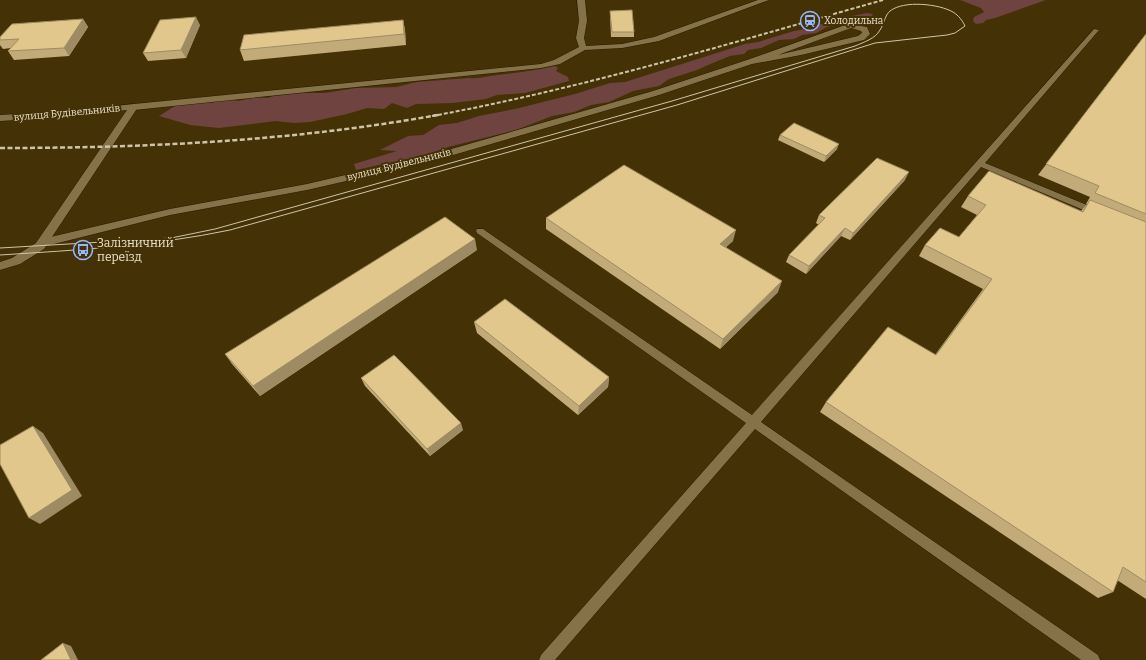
<svg xmlns="http://www.w3.org/2000/svg" width="1146" height="660" font-family="Bitter,serif">
  <style>
    .green { fill: #6f433f }
    .lines { fill: none; stroke-linecap: round; stroke-linejoin: round }
    .lane-casing { stroke: #271a00; stroke-width: 1 }
    .street-casing { stroke: #271a00; stroke-width: 1 }
    .secondary-casing { stroke: #271a00; stroke-width: 1 }
    .lane { fill: #857249; fill-rule: evenodd }
    .street { fill: #857249; fill-rule: evenodd }
    .secondary { fill: #857249; fill-rule: evenodd }
    .tram { stroke: #cfc4aa; stroke-width: 1 }
    .rail-far1 { stroke: #cfc4aa; stroke-width: 2; stroke-dasharray: 4 2; stroke-linecap: butt }
    .rail { stroke: #cfc4aa; stroke-width: 2.5; stroke-dasharray: 5 2.5; stroke-linecap: butt }
    .wall { fill: #c2ab79 }
    .shaded-wall { fill: #9e8b63 }
    .building { fill: #e2c78d; stroke: #9e8b63 }
    .labels { text-anchor: middle; dominant-baseline: central; stroke-width: 4; stroke-linejoin: round; paint-order: stroke }
    .far-poi-label { font-size: 10px; fill: #ede3cd; stroke: #443206; text-anchor: start }
    .far-street-label { font-size: 10px; fill: #ede3cd; stroke: #443206 }
    .poi-label { font-size: 12px; fill: #ede3cd; stroke: #443206; text-anchor: start }
  </style>
  <rect width="100%" height="100%" fill="#443206"/>
  <path class="green" d="M960,0H1046L995,18L986,20L983,23L976,24L973,21L974,17L984,12L981,8Z
    M867,13L873,14L872,16L827,27L816,33L802,35L794,39L779,40L761,48L748,50L744,54L730,56L708,65L697,70L669,79L659,86L633,91L609,102L591,105L574,112L552,116L516,130L448,147L425,155L356,170L354,164L397,151L380,150L408,136L423,135L439,125L457,123L479,116L515,109L575,94L610,83L625,82L745,44L758,42L794,31L806,29L836,19Z
    M555,66L558,68L556,71L568,77L569,81L525,93L497,95L486,99L453,103L416,104L407,108L392,103L384,109L367,108L347,114L310,122L294,123L275,121L219,128L190,125L159,116L175,106L192,103H211L226,99L238,101L257,97L267,98L276,95L294,93H325L356,88L396,87L417,82L469,78C476,79 483,77 490,76C512,73 533,71 555,66Z"/>
  <g class="lines">
    <g class="lane-casing">
      <path id="lane" d="M1094,29L1099,30L985,163L1099,210L1100,212L1099,214H1093L981,167L761,422L1098,655L1100,660H1081L755,429L555,660H539L541,655L746,423L477,233L476,231L477,229H483L752,415Z"/>
    </g>
    <g class="street-casing">
      <path id="street" d="M577,0H585L587,21L584,38L586,46L622,44L654,37L758,0H769L659,41L622,48L585,50L560,64L541,68L134,110L130,107L134,104L541,64L554,60L579,47L576,38L579,21Z
        M848,24L867,27L870,34L864,40L801,55L752,64L659,95L429,162L307,190L170,215L42,247L38,246L37,243L38,240L42,239L170,209L307,184L427,156L653,91L747,60ZM851,28L861,31L862,33L858,36L778,55Z"/>
    </g>
    <g class="secondary-casing">
      <path id="secondary" d="M134,104L138,107L44,249L20,264L0,270V262L12,258L36,243L127,110L68,117L0,121V115L68,111Z"/>
    </g>
    <use href="#lane" class="lane"/>
    <use href="#street" class="street"/>
    <use href="#secondary" class="secondary"/>
    <path class="tram" d="M0,248L171,238L215,229L672,101L855,46C864,42 875,39 880,30C884,24 885,15 890,11C904,0 939,4 953,12C959,16 962,20 965,26L955,33L947,35L875,43L677,105L230,230C154,246 77,250 0,255"/>
    <path class="rail-far1" d="M432,116C585,88 734,42 883,0"/>
    <path class="rail" d="M0,148C147,148 293,141 438,115"/>
  </g>
  <path class="wall" d="M610,11L634,32V37H611L610,16Z
    M83,19L88,27L69,56L14,60L8,51L11,48L3,49L0,45V37Z
    M403,20L405,30L406,45L244,61L240,50Z
    M200,25L186,58L148,61L143,53Z
    M1146,34V599L1117,580L1113,592L1098,598L820,412L826,402L935,355L983,289L919,256L925,245L959,237L977,215L961,207L968,196L1081,211L1087,204H1086L1090,197L1038,175Z
    M780,135L837,149L824,162L778,140Z
    M905,180L850,240L841,236L806,274L786,262L789,255L819,225L816,223L819,215Z
    M546,218L733,241L726,247L778,292L720,349L546,229Z
    M477,250L260,396L232,364L225,354Z
    M474,322L609,377L608,387L578,415L477,333Z
    M361,378L463,430L430,456L365,386Z"/>
  <path class="shaded-wall" d="M196,17L200,25L186,58L181,50Z
    M83,19L88,27L69,56L64,48Z
    M403,20L405,30L406,45L404,34Z
    M839,144L837,149L824,162L826,156Z
    M909,172L905,180L850,240L853,233Z
    M845,228L841,236L806,274L809,266Z
    M736,230L733,241L717,255L720,244Z
    M475,239L477,250L260,396L253,386Z
    M782,281L778,292L720,349L723,339Z
    M609,377L608,387L578,415L579,406Z
    M461,423L463,430L430,456L427,449Z
    M33,426L43,433L82,496L40,524L29,518Z
    M63,643L71,646L78,660H71Z"/>
  <path class="building" d="M632,10L634,32H612L610,11Z
    M196,17L181,50L143,53L160,20Z
    M83,19L64,48L8,51L19,39L0,40V37L12,24Z
    M403,20L404,34L240,50L244,35Z
    M1146,34V214L1095,193L1099,186L1046,164Z
    M794,123L839,144L826,156L780,135Z
    M877,158L909,172L853,233L845,228L809,266L789,255L825,218L819,215Z
    M624,165L736,230L720,244L782,281L723,339L546,218Z
    M989,171L1083,212L1090,200L1146,222V582L1123,567L1113,592L826,402L888,327L936,355L992,279L925,245L940,228L959,237L986,205L968,196Z
    M445,217L475,239L253,386L225,354Z
    M505,299L609,377L579,406L474,322Z
    M394,355L461,423L427,449L361,378Z
    M33,426L72,490L29,518L0,464V445Z
    M63,643L71,660H41Z"/>
  <defs>
    <g id="station-ring" transform="scale(1)"><circle r="9.5" fill="#443206" stroke="#96b6fd" stroke-width="1.5"/><path d="M-3-6H3Q5-6 5-4V2Q5 4 3 4L4.5 6H3L1.5 4h-3L-3 6H-4.5L-3 4Q-5 4-5 2V-4Q-5-6-3-6ZM-3.5-4v3h7v-3ZM-3.5 1v1.5H-2V1ZM2 1v1.5H3.5V1Z" fill="#96b6fd"/></g>
    <g id="bus-ring" transform="scale(1)"><circle r="9.5" fill="#443206" stroke="#96b6fd" stroke-width="1.5"/><path d="M-5-6H5V4H4V6H2V4H-2V6H-4V4H-5ZM-3.5-4V0h7V-4ZM-3.5 1.2v1.5H-2V1.2ZM2 1.2v1.5H3.5V1.2Z" fill="#96b6fd"/></g>
  </defs>
  <g fill-rule="evenodd">
    <use href="#station-ring" x="810" y="21"/>
    <use href="#bus-ring" x="83" y="250"/>
  </g>
  <g class="labels">
    <g class="far-poi-label">
      <text x="824" y="21">Холодильна</text>
    </g>
    <g class="far-street-label">
      <text transform="translate(67 113) rotate(-5)">вулиця Будівельників</text>
      <text transform="translate(399 165) rotate(-14)">вулиця Будівельників</text>
    </g>
    <g class="poi-label">
      <text x="97" y="243">Залізничний<tspan x="97" dy="14">переїзд</tspan></text>
    </g>
  </g>
</svg>
